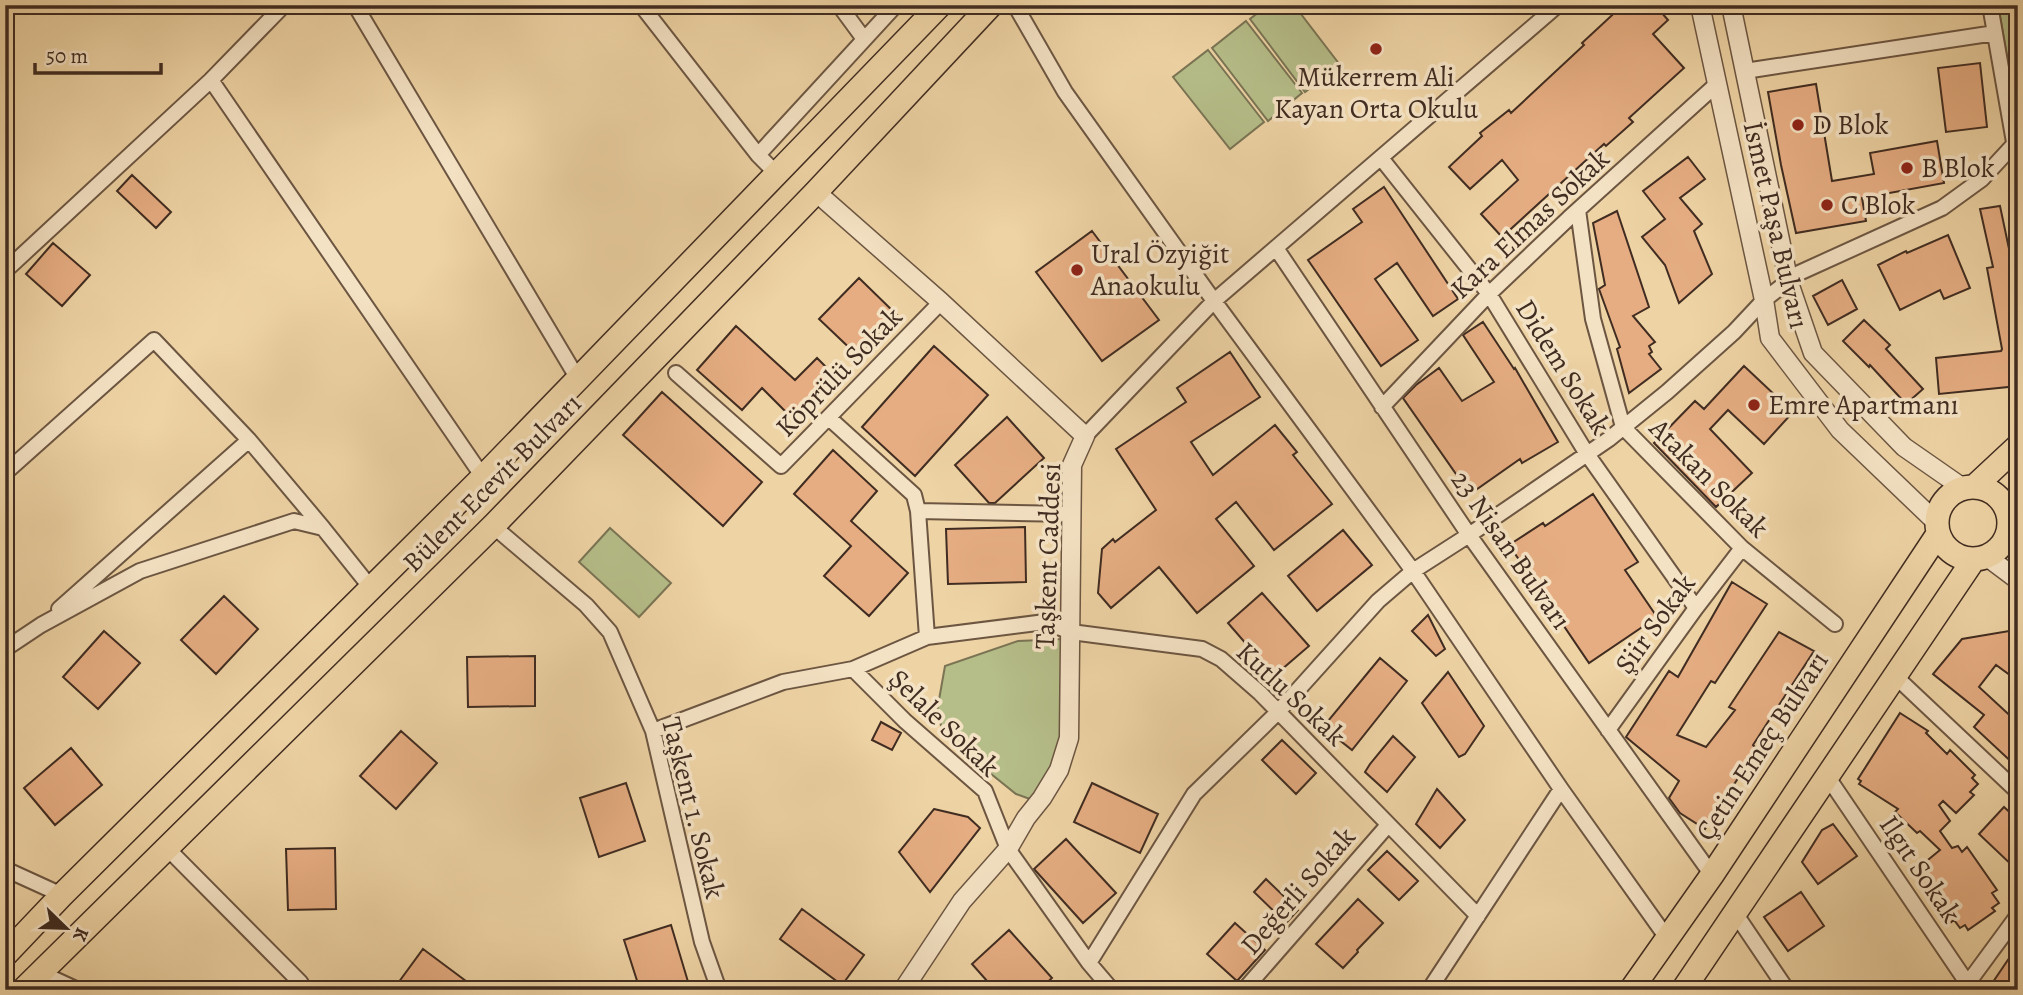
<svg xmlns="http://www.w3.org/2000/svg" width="2023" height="995" font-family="Alegreya,serif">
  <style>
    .green { fill: #b5bd88; stroke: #7a7454; stroke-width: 2 }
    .building { fill: #e6ad82; stroke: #402c21; stroke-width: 2 }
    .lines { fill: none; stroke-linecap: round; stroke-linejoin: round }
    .minor-casing { stroke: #6c5642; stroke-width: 18 }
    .tertiary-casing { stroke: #6c5642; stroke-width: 21 }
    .primary-casing { stroke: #402c21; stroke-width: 26 }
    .minor { stroke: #f4e2c4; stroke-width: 14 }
    .tertiary { stroke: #f4e2c4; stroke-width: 18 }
    .primary { stroke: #eed3a4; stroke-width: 23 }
    .poi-dot { fill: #8f2418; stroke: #f4e2c4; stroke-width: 2.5 }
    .labels { text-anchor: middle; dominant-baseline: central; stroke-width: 7; stroke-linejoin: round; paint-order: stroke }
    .poi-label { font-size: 28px; fill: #402c21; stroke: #f4e2c4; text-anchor: start }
    .street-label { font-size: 28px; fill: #402c21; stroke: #f4e2c4 }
  </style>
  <rect width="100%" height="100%" fill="#eed3a4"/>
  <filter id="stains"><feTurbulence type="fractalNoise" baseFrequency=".00286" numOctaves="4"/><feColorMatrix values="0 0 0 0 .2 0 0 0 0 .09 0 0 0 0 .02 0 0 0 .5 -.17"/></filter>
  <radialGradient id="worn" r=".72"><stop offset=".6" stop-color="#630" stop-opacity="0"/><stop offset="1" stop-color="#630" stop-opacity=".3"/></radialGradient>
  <path class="green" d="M1268,5H1294L1340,65L1305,92L1250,19Z
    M1998,5H2018V93L2011,79Z
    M1246,21L1302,93L1268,121L1212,48Z
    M1208,50L1264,122L1230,149L1173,77Z
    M610,528L671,583L639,617L579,562Z
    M1064,639V737L1054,770L1030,799L1016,794L944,736L937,711L945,666L1018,641Z"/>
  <path class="building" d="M1623,5H1655L1668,20L1653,34L1684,68L1629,118L1633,122L1606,146L1604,144L1502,237L1481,214L1518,180L1502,160L1470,189L1449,167L1482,136L1480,133L1509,110L1511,113L1584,45L1582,43Z
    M1980,63L1987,127L1946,132L1938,68Z
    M1816,84L1832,181L1874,174L1870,153L1937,141L1944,183L1862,198L1866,221L1796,233L1781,165L1768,92Z
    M1688,157L1705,179L1680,198L1702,224L1694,231L1712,274L1679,303L1665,265L1642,237L1665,219L1643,191Z
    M132,175L171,212L156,228L117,191Z
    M1384,187L1458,299L1433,316L1397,263L1375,279L1418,340L1381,366L1308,260L1362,222L1353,209Z
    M2000,206L2012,263L2016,262L2018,272V386L1939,394L1936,358L2001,351L2002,349L1987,268L1993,267L1980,209Z
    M1617,211L1649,307L1633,316L1655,342L1649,346L1652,352L1649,354L1661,369L1629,393L1617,349L1620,347L1599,289L1605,285L1593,223Z
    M1092,231L1159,320L1102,361L1036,272Z
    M1948,235L1970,288L1944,299L1940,290L1900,310L1878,265L1906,251L1907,253Z
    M53,243L90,275L62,306L26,274Z
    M859,278L897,315L858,356L819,319Z
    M1842,280L1857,309L1828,325L1813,296Z
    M1864,320L1890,345L1886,349L1923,389L1906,404L1870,365L1869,367L1843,341Z
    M1483,322L1514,369L1515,368L1558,442L1522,463L1520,459L1470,494L1403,398L1416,385L1439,368L1462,401L1494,382L1463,335Z
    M736,326L795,380L817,358L835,376L793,419L762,388L742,410L697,370Z
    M934,346L988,395L915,476L862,427Z
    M1230,352L1260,397L1191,442L1213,475L1275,425L1297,452L1293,455L1332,504L1274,550L1236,502L1216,519L1254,566L1197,613L1159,567L1111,608L1098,593L1102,549L1113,539L1115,542L1156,510L1116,449L1186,402L1177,388Z
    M1744,366L1793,412L1764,444L1728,410L1710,429L1752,473L1716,507L1654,443L1695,401L1704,409Z
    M662,392L762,482L723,526L623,435Z
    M1007,417L1044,458L995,503H989L955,465Z
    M833,450L877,491L851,521L908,573L869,616L824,576L851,546L794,494Z
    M1593,494L1638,562L1625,570L1657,617L1589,663L1509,545L1543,523L1545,526Z
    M1025,527L1026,582L948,584L946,529Z
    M1343,530L1372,565L1317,611L1288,576Z
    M1732,582L1767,604L1715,683L1711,681L1677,735L1706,747L1735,710L1729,707L1779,632L1814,651L1753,745L1757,749L1705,829L1680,813L1669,798L1679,781L1626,737L1669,671L1678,677Z
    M1262,593L1309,646L1274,676L1228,623Z
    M224,596L258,629L216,674L181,640Z
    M1428,615L1445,649L1436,656L1412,631Z
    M104,631L140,663L98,709L63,677Z
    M2009,631L2018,638V681L1996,665L1979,687L2018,723V768L1974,727L1984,715L1933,674L1962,639Z
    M535,656V706L468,707L467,657Z
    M1380,658L1407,681L1352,750L1323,727Z
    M1448,672L1484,726L1465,754L1459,757L1422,703Z
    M1900,713L1928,731L1926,733L1947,754L1950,750L1975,775L1972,778L1978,784L1970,792L1974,795L1956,813L1943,801L1939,805L1950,821L1940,831L1952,848L1958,846L1962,852L1967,847L1997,890L1992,893L1999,903L1992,908L1995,911L1968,930L1965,925L1960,928L1954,920L1950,923L1921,880L1923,878L1917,869L1940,850L1920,831L1917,833L1895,812L1898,809L1859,784L1861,781L1858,779Z
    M881,722L901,733L892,750L872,740Z
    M401,731L437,763L396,809L360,776Z
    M1393,736L1415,757L1387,792L1365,772L1370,764Z
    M1282,740L1316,773L1296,794L1262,760Z
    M71,748L102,785L55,825L24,788Z
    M626,783L645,841L599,857L580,798Z
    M1092,783L1158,814L1140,853L1074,822Z
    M1437,789L1465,820L1440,848L1416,824Z
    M2004,807L2018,820V871L1979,834Z
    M934,809L968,817L980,828L930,892L899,852Z
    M1833,824L1857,856L1818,884L1802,862L1822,830Z
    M1066,839L1116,893L1083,923L1034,869Z
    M335,848L336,909L288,910L286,849Z
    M1387,851L1418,881L1399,900L1368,870Z
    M1266,879L1298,910L1286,923L1254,892Z
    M1801,892L1824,926L1788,951L1764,917Z
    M1358,899L1383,923L1357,950L1358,952L1343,968L1316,944Z
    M802,909L864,955L842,985L780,939Z
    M1235,923L1265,950L1237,981L1207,954Z
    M671,925L689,985L671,990H640L624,940Z
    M1009,930L1052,978L1039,990H995L972,964Z
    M2018,945V990H2005L1993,982Z
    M423,949L478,990H393Z"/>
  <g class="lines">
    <g class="minor-casing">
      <path id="minor" d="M355,5L578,379
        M641,5L758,155L777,174
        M839,5L864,39
        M1015,5L1065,92L1214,301L1413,571L1561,789L1667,938
        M1990,5L2018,165
        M1745,71L1995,33
        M211,80L483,477
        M758,155L896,5
        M1381,158L1489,294L1587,454L1696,608
        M1578,210L1593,319L1623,427L1742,548L1835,624
        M1276,248L1469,535L1712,875
        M5,271L211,80L284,5
        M676,373L781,466L941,302
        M1382,407L1489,294L1569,218L1717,84
        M829,418L914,495L918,511L927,637
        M1085,436L1214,301L1558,5
        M5,473L154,340L249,440L323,528
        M918,511L1071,514
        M493,526L586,605L610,632L653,731L702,942L719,990
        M59,609L249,440
        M5,649L41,625L140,571L294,521L323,528L371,588
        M853,669L905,721L985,791L1008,849L1089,963L1112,990
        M1895,676L2018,792
        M1608,730L1696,608L1742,548
        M653,731L783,682L853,669L927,637L1045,622L1071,632L1202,649L1221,659L1260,693L1478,916
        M1827,776L1972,990
        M166,847L300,982L305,990
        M5,869L62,895
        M1735,913L1787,990
        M1089,963L1194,794L1278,712L1378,601L1413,571L1469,535L1609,439L1667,392L1734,332L1764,300L1799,273L1942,208L1982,179L2018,140
        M41,973L78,990
        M1968,983L2018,915
        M1244,990L1388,825
        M1429,990L1561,789"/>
    </g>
    <g class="tertiary-casing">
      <path id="tertiary" d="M1700,5L1764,300L1770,338L1840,430L1937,523
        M1731,5L1789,283L1813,353L1904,447L1963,488
        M816,192L941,302L1085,436L1072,465L1069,738L1059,770L1042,798L1026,818L1008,849L962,901L903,990
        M2008,528L2018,536
        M1986,556L2018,580"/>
    </g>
    <g class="primary-casing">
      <path id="primary" d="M1974,487L2018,446
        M1937 523a36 36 0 1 1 72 0a36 36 0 1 1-72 0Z
        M5,955L62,895L483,477L940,5
        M23,990L493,526L816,192L991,5
        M1631,990L1712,875L1938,534
        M1683,990L1974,559"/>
    </g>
    <use href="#minor" class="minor"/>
    <use href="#tertiary" class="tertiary"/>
    <use href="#primary" class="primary"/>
  </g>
  <g class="poi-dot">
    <circle cx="1376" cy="49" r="7"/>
    <circle cx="1798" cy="125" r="7"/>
    <circle cx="1907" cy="168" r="7"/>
    <circle cx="1827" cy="205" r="7"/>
    <circle cx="1077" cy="270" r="7"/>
    <circle cx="1754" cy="405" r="7"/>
  </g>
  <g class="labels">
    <g class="poi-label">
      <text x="1376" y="77" text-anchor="middle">Mükerrem Ali<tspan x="1376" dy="32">Kayan Orta Okulu</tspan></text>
      <text x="1812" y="125">D Blok</text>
      <text x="1921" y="168">B Blok</text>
      <text x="1841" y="205">C Blok</text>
      <text x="1091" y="254">Ural Özyiğit<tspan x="1091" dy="32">Anaokulu</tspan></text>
      <text x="1768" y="405">Emre Apartmanı</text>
    </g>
    <g class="street-label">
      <text transform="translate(1530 224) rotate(-43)">Kara Elmas Sokak</text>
      <text transform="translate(1776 225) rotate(77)">İsmet Paşa Bulvarı</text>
      <text transform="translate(1563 367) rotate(58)">Didem Sokak</text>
      <text transform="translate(839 372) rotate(-46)">Köprülü Sokak</text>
      <text transform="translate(1709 478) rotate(45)">Atakan Sokak</text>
      <text transform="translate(492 483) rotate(-45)">Bülent Ecevit Bulvarı</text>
      <text transform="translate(1511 550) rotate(55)">23 Nisan Bulvarı</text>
      <text transform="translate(1048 556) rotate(-88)">Taşkent Caddesi</text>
      <text transform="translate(1655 624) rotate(-54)">Şiir Sokak</text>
      <text transform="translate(1291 694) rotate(43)">Kutlu Sokak</text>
      <text transform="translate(944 723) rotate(44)">Şelale Sokak</text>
      <text transform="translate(1762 746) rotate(-57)">Çetin Emeç Bulvarı</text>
      <text transform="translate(693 808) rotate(76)">Taşkent 1. Sokak</text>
      <text transform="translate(1920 869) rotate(56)">Ilgıt Sokak</text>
      <text transform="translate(1298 891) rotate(-49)">Değerli Sokak</text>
    </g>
  </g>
  <rect width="2023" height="995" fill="none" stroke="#eed3a4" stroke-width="28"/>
  <rect x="7" y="7" width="2009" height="981" fill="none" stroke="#402c21" stroke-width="3.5"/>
  <rect x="14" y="14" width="1995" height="967" fill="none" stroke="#402c21" stroke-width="2"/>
  <g transform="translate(66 928) rotate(113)" stroke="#f4e2c4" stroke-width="5" paint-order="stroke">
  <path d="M0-5L12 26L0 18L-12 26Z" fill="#402c21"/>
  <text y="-10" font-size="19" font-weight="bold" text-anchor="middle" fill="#402c21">K</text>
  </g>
  <path d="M35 63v10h126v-10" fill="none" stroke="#402c21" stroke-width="3.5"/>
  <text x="46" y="63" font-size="21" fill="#402c21" stroke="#f4e2c4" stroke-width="5" paint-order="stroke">50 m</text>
  <rect width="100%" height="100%" filter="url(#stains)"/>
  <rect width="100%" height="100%" fill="url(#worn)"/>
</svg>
